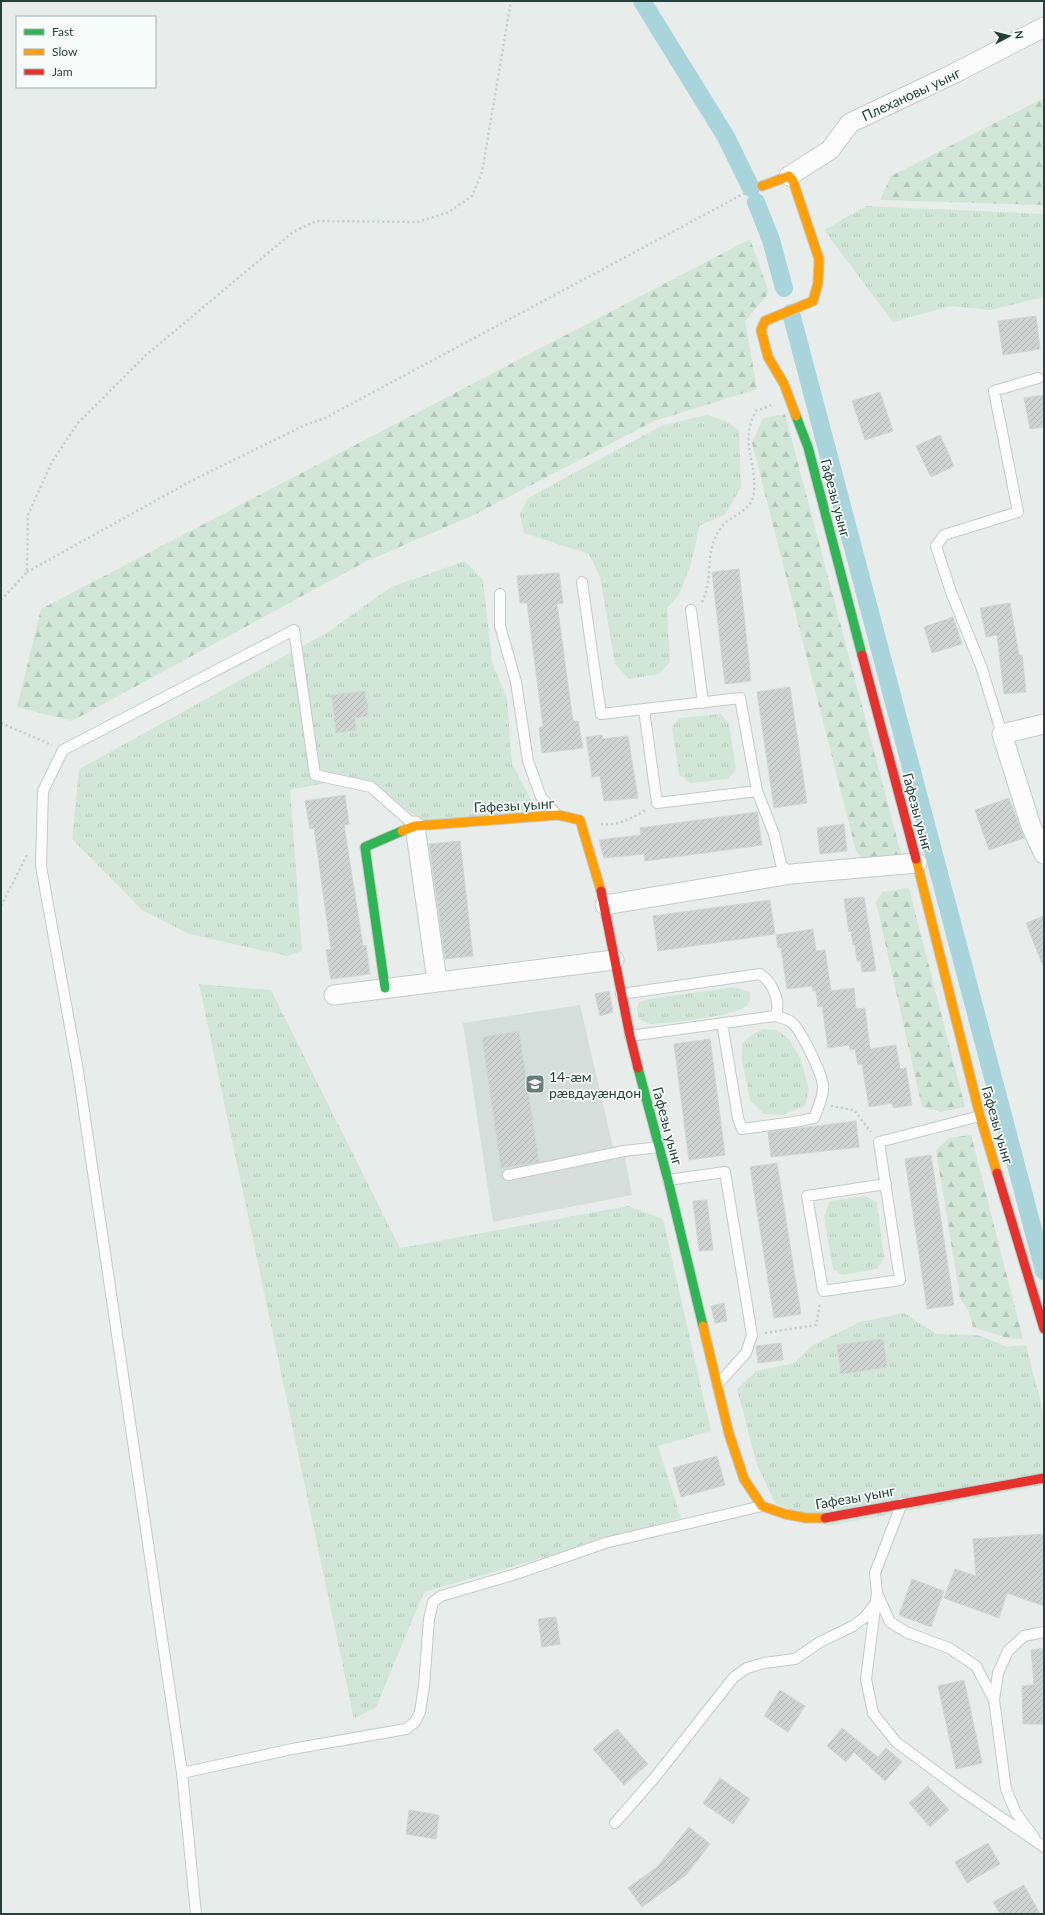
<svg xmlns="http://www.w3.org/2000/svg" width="1045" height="1915" font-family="Lato,sans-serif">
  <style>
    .built { fill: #d6dedb }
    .grass { fill: url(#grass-tufts) }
    .forest { fill: url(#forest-firs) }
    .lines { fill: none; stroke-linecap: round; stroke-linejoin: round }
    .canal { stroke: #a9d4db; stroke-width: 18 }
    .building { fill: url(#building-hatch); stroke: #d1d6d4 }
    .lane-casing { stroke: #c5cac8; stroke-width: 12 }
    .street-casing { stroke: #c5cac8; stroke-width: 21 }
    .fast-casing { stroke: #c3cbc8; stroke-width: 11 }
    .slow-casing { stroke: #c3cbc8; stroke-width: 11 }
    .jam-casing { stroke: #c3cbc8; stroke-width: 11 }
    .path { stroke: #c3ccca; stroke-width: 2.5; stroke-dasharray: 2 3; stroke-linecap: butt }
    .lane { stroke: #fcfcfc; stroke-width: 10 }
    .street { stroke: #fcfcfc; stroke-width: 19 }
    .fast { stroke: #30b455; stroke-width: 9 }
    .slow { stroke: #ff9f0a; stroke-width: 9 }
    .jam { stroke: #e5322d; stroke-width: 9 }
    .labels { text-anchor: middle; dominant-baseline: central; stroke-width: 3.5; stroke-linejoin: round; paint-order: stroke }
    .street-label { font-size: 14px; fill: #24423a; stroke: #f7fbf9 }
    .poi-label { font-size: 14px; fill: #24423a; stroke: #f7fbf9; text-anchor: start }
  </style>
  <defs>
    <pattern id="grass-tufts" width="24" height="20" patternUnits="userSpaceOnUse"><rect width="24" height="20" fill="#d1e6d8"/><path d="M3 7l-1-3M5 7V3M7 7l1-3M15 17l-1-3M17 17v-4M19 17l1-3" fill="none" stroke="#b3c6ba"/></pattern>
    <pattern id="forest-firs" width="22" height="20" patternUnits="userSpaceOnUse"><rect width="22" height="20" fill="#d1e6d8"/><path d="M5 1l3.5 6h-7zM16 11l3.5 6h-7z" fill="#b3c6ba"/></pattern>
    <pattern id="building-hatch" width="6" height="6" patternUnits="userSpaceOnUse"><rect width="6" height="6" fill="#cfd4d2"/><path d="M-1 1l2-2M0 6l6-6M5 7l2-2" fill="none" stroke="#b2b7b5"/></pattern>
  </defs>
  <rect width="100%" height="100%" fill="#e8edeb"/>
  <path class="built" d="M580,1005L613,1147L623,1146L632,1195L493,1222L463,1023Z"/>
  <path class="grass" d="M866,206L1044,214V297L990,310L951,306L893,322L824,230Z
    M707,415L728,422L739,430L741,487L725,515L700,525L691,564L679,595L667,608L670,662L659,674L629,679L615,664L600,577L589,554L524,533L520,514L528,498L663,425Z
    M465,561L483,580L492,662L507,698L512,764L536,809L438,827L346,779L290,790L302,951L288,956L189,934L142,910L72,839L79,769L328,632L391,587Z
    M721,714L729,724L736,770L728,779L691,783L679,775L672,727L680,718Z
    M199,984L271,990L400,1248L628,1206L663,1219L711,1431L658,1446L681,1518L424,1592L376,1707L354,1719Z
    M735,987L750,992V1001L743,1009L722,1015L678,1022L650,1024L639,1019L637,1009L639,1002L648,999Z
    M763,1029L777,1030L789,1039L801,1060L809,1090L805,1106L782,1115L764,1114L750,1100L742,1060V1044L751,1035Z
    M866,1196L877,1203L884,1258L877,1269L842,1275L833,1269L824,1217L830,1201Z
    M904,1313L937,1334L978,1335L1008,1347L1026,1345L1044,1415V1485L828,1526L775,1503L757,1465L737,1389L756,1371L794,1363L813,1345L860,1322Z"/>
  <path class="forest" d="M1044,98V205L880,200L891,176Z
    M750,239L769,293L745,321L757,389L654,421L476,514L365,562L72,721L17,707L41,609Z
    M785,414L904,865L871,869L856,851L752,443L763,418Z
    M909,888L965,1107L941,1112L922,1107L876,902L882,892Z
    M971,1135L1023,1339L1007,1338L973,1327L968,1310L960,1298L936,1150L949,1138Z"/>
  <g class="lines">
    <path class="canal" d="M642,1L726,137L751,188
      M756,202L771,240L784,288
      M791,313L1044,1271"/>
  </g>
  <path class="building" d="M1036,316L1040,349L1003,355L998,321Z
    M880,392L893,431L865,440L852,401Z
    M1044,395V427L1030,429L1024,398Z
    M940,435L954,466L931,477L916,446Z
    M739,569L751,681L725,684L712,572Z
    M559,573L563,603L557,604L573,721H578L583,748L542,753L539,728L543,726L527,603H520L517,576Z
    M1010,603L1019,655H1022L1026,692L1004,694L997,635L986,637L980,608Z
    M953,617L962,644L932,653L924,627Z
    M790,687L807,803L774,808L757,692Z
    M365,691L368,716L355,718L356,730L336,733L332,695Z
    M602,735L603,739L628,736L638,798L604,801L600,776L592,777L586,737Z
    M345,795L349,824L344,825L363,946L366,945L370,974L331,979L326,950L331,949L314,828L310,829L305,801Z
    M1009,798L1024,838L989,850L975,810Z
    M757,812L762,845L645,861L644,854L604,858L599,840L641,835L640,828Z
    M844,824L847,851L820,854L817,828Z
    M460,841L473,956L445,959L429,844Z
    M864,897L876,971L862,972L861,961H857L855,945H853L851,931L849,932L844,899Z
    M770,900L775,934L658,951L653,916Z
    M1044,916V966H1043L1026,923Z
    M813,929L816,951L825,950L831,991L854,988L856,1009L865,1008L870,1049L896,1045L900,1069L906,1068L912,1105L893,1108L892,1103L869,1107L862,1064L858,1065L855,1049L850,1050L849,1045L828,1048L822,1006L818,1007L816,991H813L812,986L787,989L781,948H778L776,935Z
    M609,991L613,1012L600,1016L595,994Z
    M519,1031L539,1162L501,1168L482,1037Z
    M710,1039L725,1155L689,1160L674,1044Z
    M856,1121L859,1147L771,1157L768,1132Z
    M931,1155L954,1305L927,1309L905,1159Z
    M777,1163L801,1314L774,1318L750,1167Z
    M707,1200L713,1250L699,1251L693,1201Z
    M724,1303L727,1321L715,1323L711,1306Z
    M883,1339L887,1367L841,1374L837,1345Z
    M781,1343L783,1360L758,1363L756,1346Z
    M717,1456L725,1485L681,1497L673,1468Z
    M1044,1534V1606L1007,1593L999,1618L944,1598L955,1569L976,1576L973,1539Z
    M912,1579L944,1591L931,1627L899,1615Z
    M556,1617L560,1644L542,1647L538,1619Z
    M1044,1648V1724H1023L1022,1686L1034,1685L1031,1650Z
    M964,1680L982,1763L956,1769L938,1686Z
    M780,1690L805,1706L788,1732L764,1716Z
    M842,1728L878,1757L886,1748L902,1762L885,1781L854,1752L846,1762L827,1746Z
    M617,1729L648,1764L624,1785L593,1749Z
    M720,1778L750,1799L733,1824L703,1803Z
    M928,1786L949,1810L930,1827L909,1803Z
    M409,1810L439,1815L436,1839L406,1834Z
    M689,1827L710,1844L686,1875L642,1907L628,1888L657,1867Z
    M988,1843L1000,1864L967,1883L955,1862Z
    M1024,1885L1040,1914H1000L993,1902Z"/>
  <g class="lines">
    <g class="lane-casing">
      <path id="lane" d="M582,582L601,714L740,698L757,791L774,834L781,864L791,874
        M500,594V626L516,682L528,761L541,797L556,814
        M691,610L703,703
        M644,710L657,803L757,791
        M1002,734L981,666L951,592L936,546L944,535L1018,512L994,391L1038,378
        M621,994L760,974C772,982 782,1002 775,1016
        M630,1036L775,1016C780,1017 786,1019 790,1021C800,1027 821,1072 823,1085C824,1095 818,1108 814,1118L794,1122L742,1129L738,1118L722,1023
        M508,1175L624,1151L659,1147
        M668,1180L725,1172L752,1335L746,1353L718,1384
        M886,1184L807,1196L823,1291L900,1280L879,1142L980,1116
        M902,1503L875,1573L877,1593L866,1679L873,1713L896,1742L961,1790L1044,1847
        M877,1593L890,1622L906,1632L949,1648L976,1666L994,1700L998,1673L1008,1651L1024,1636L1044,1632
        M994,1700L1006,1789L1016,1813L1034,1837
        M182,1773L292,1749L406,1729L415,1722L420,1712L424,1686L429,1619L433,1602L441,1596L516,1574L605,1543L762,1506
        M615,1823L656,1776L734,1677L747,1668L764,1663L795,1659L820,1642L853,1626L865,1617L874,1605
        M196,1914L182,1773L78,1071L41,866L43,791L63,750L294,630L315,775L371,787L415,826"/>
    </g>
    <g class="street-casing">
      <path id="street" d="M789,176L830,150L850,123L955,73L1044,27
        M1044,724L1002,734L1031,826L1044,854
        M415,826L437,981
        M605,905L791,874L917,863
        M334,995L614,960"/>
    </g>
    <g class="fast-casing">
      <path id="fast" d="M796,416L808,447L862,655
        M385,988L365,847L402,831
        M638,1068L668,1180L703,1326"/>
    </g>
    <g class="slow-casing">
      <path id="slow" d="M762,186L789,176L793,181L819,259L818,283L813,301L765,321L761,330L768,357L784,384L796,416
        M402,831L415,826L558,815L580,820L601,891
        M916,859L980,1116L997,1173
        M703,1326L729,1434L744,1479L762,1506L785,1514L806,1518H825"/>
    </g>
    <g class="jam-casing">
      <path id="jam" d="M862,655L916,859
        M601,891L630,1036L638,1068
        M997,1173L1044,1329
        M825,1518L1044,1478"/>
    </g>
    <path class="path" d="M27,572L191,481L303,426L325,418L745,193
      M1,600L27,572L28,515L52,462L78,423L145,356L293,232L316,221L418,222L449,212L472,196L482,172L511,1
      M702,602C714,580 704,552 720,529C729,515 752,513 754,492C757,462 739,442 756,411L771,405
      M1,723L52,745
      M601,824C619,826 632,818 647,809
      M1,906L27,855
      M831,1106L854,1110L871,1132
      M765,1333L816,1325L820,1303"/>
    <use href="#lane" class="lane"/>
    <use href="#street" class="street"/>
    <use href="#fast" class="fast"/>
    <use href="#slow" class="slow"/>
    <use href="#jam" class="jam"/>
  </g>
  <defs>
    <g id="school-square" transform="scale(1)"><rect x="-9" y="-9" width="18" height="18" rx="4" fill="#697e78" stroke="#f7fbf9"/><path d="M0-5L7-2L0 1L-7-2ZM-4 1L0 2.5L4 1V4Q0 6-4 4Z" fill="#fff"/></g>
  </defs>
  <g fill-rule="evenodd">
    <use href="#school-square" x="535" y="1084"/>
  </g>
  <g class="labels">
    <g class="street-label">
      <text transform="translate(911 94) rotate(-25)">Плехановы уынг</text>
      <text transform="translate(836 498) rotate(75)">Гафезы уынг</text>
      <text transform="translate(514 805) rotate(-3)">Гафезы уынг</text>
      <text transform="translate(918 812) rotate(75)">Гафезы уынг</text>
      <text transform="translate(998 1125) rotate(74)">Гафезы уынг</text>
      <text transform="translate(668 1126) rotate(75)">Гафезы уынг</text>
      <text transform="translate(855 1497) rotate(-10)">Гафезы уынг</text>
    </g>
    <g class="poi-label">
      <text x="549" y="1076">14-æм<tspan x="549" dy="16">рӕвдауӕндон</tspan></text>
    </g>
  </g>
  <rect width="1045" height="1915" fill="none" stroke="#24423a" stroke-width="4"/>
  <rect x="16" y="16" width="140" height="72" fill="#f7fbf9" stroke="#a3b1ad"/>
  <rect x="24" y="29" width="20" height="6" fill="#30b455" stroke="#a3b1ad"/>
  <text x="52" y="36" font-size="12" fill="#24423a">Fast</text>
  <rect x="24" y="49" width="20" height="6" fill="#ff9f0a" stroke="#a3b1ad"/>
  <text x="52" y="56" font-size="12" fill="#24423a">Slow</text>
  <rect x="24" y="69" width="20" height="6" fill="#e5322d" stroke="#a3b1ad"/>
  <text x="52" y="76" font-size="12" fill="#24423a">Jam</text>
  <g transform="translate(1009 36) rotate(83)" stroke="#f7fbf9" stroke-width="3" paint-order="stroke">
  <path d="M0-3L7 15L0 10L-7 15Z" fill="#24423a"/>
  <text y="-6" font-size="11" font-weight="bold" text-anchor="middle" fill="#24423a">N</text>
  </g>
</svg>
